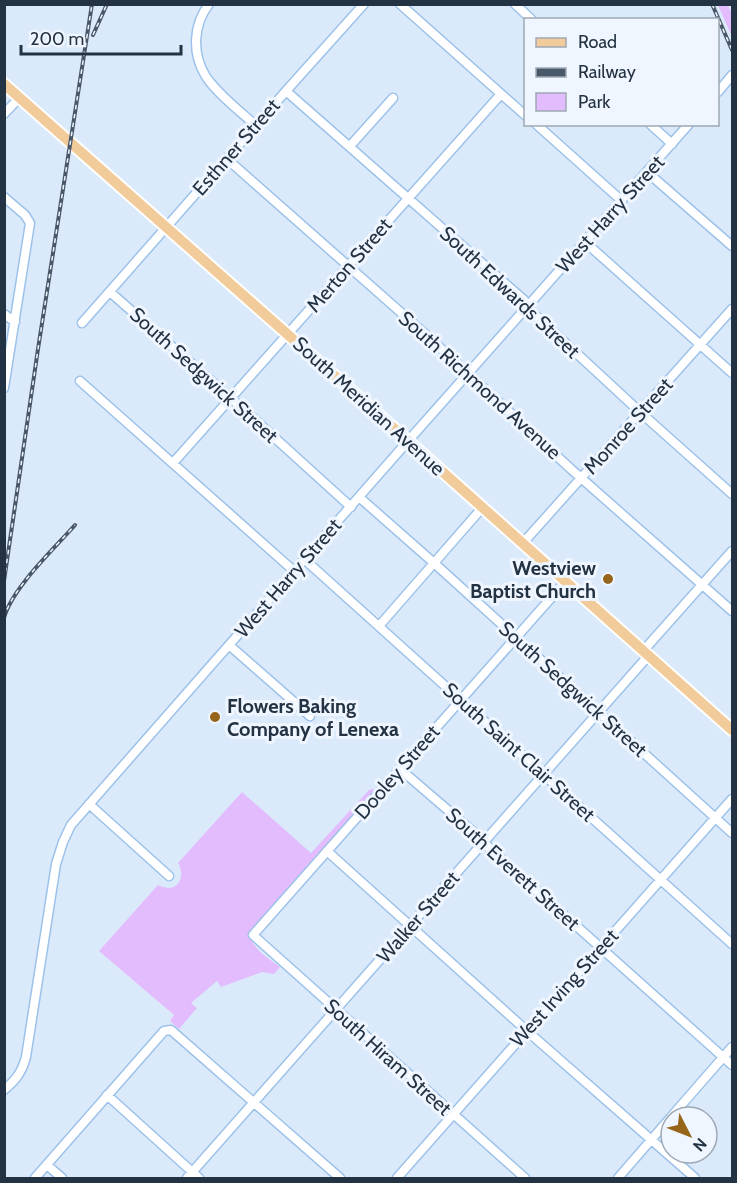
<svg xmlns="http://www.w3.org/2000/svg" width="737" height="1183" font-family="Cabin,sans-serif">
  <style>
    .green { fill: #e2bcfc }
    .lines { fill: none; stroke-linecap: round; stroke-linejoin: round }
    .minor-casing { stroke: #9dc2ea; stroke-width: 11 }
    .major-casing { stroke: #fff; stroke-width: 14 }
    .minor { stroke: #fff; stroke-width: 8 }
    .major { stroke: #f2cb9a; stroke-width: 10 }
    .rail-casing { stroke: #495868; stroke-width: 4 }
    .rail { stroke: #eff6ff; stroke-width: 1.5; stroke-dasharray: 4.5; stroke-linecap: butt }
    .poi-dot { fill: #976519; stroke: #eff6ff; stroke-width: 2 }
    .labels { text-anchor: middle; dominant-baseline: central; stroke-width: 6; stroke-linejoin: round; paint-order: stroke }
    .street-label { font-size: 20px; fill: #243343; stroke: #eff6ff }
    .poi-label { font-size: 20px; font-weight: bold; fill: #243343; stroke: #eff6ff; text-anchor: end }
  </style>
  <rect width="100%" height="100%" fill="#dbeafb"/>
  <path class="green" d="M718,5H728L732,14V37Z
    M378,788L250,932C250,948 268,958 280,967L274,974L262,972L221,987L217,981L191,1003L197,1008L179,1029L170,1021L174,1015L99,951L158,885C160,886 167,888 169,888C182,887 184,872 178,863L242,792L311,853L369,790Z"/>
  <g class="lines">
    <g class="minor-casing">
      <path id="minor" d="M209,4C193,25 192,53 205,75C215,92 241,112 255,125
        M400,4L526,116
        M515,4L532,20
        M286,91L524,300L527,307L532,312L640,412L732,494
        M718,92L732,75
        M4,114L20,97
        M536,124L622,201
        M650,124L672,144
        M350,146L393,98
        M227,159L423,332L572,470L732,611
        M647,172L732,246
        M4,197L25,215L30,223L4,388
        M585,242L732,373
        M110,292L243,409L351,507
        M4,314L15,322
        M82,323L286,91L364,4
        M80,381L294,571
        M173,463L501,94
        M359,497L434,563L732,833
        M523,543L732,309
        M304,559L732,944
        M379,626L482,508
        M229,645L310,716
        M644,650L732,551
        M400,769L485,842L488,847L732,1065
        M89,804L169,876
        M327,851L527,1031L695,1178
        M4,1090C16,1080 22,1072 26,1057L56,864L63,842L71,825L408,441L689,124
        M107,1095L199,1178
        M671,1117L732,1047
        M47,1165L62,1178
        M35,1178L164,1031L171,1030L340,1178
        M187,1178L649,655
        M397,1178L732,799
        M525,1178L253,935L566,581
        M618,1178L671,1117"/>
    </g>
    <g class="major-casing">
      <path id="major" d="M4,84L371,408L732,730"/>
    </g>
    <use href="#minor" class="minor"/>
    <use href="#major" class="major"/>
    <g class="rail-casing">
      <path id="rail" d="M712,4L732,50
        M93,35L107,4
        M4,581L38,349L92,4
        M4,618C12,588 54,549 75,525"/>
    </g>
    <use href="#rail" class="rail"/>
  </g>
  <g class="poi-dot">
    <circle cx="608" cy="579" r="6"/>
    <circle cx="215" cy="717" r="6"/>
  </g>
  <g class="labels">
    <g class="street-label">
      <text transform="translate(236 147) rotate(-49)">Esthner Street</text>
      <text transform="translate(610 214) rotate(-48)">West Harry Street</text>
      <text transform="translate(349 265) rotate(-49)">Merton Street</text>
      <text transform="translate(510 292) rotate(43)">South Edwards Street</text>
      <text transform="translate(204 375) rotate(42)">South Sedgwick Street</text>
      <text transform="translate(480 385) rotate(42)">South Richmond Avenue</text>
      <text transform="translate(369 406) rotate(42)">South Meridian Avenue</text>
      <text transform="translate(628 426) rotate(-48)">Monroe Street</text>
      <text transform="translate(288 578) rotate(-49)">West Harry Street</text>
      <text transform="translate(573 689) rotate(42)">South Sedgwick Street</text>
      <text transform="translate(519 752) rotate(42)">South Saint Clair Street</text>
      <text transform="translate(397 772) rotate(-49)">Dooley Street</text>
      <text transform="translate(513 869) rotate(42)">South Everett Street</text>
      <text transform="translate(418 917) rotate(-49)">Walker Street</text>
      <text transform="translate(564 988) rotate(-48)">West Irving Street</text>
      <text transform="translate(388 1057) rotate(42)">South Hiram Street</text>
    </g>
    <g class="poi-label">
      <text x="596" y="568">Westview<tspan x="596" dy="23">Baptist Church</tspan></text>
      <text x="227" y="706" text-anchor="start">Flowers Baking<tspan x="227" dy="23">Company of Lenexa</tspan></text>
    </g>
  </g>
  <rect width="737" height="1183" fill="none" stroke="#243343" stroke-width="12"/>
  <rect x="524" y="18" width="195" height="108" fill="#eff6ff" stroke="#9ea8b4" stroke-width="1.5"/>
  <rect x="536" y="38" width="30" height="9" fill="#f2cb9a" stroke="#9ea8b4" stroke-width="1.5"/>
  <text x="578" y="48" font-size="18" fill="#243343">Road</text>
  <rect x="536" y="68" width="30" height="9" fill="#495868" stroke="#9ea8b4" stroke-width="1.5"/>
  <text x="578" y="78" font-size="18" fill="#243343">Railway</text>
  <rect x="536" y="93" width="30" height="18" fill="#e2bcfc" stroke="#9ea8b4" stroke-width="1.5"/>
  <text x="578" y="108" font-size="18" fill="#243343">Park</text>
  <g transform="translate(689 1135) rotate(132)"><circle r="28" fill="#eff6ff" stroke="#9ea8b4" stroke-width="1.5"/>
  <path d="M0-4.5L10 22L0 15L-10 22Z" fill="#976519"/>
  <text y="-9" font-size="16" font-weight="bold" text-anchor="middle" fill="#243343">N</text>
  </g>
  <path d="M21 45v9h160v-9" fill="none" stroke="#243343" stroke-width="3"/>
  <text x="30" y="45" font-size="18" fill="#243343" stroke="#eff6ff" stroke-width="4.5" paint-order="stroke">200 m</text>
</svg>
